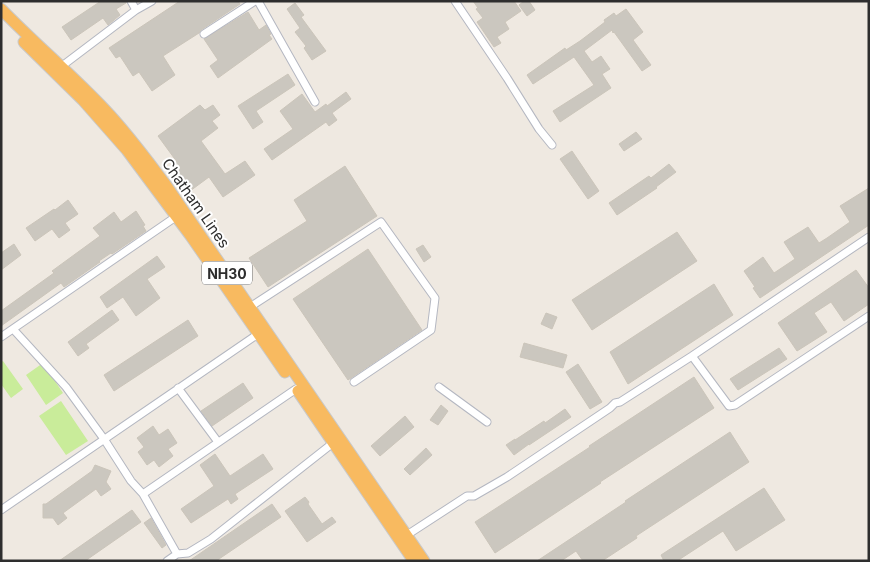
<svg xmlns="http://www.w3.org/2000/svg" width="870" height="562" font-family="Inter,sans-serif">
  <style>
    .pitch { fill: #c9ec9a }
    .building { fill: #cbc7bf; stroke: #cbc5ba }
    .lines { fill: none; stroke-linecap: round; stroke-linejoin: round }
    .minor-casing { stroke: #b4b7c1; stroke-width: 9 }
    .trunk-casing { stroke: #c9c9c9; stroke-width: 13 }
    .minor { stroke: #fff; stroke-width: 7 }
    .trunk { stroke: #f8ba60; stroke-width: 11 }
    .labels { text-anchor: middle; dominant-baseline: central; stroke-width: 4; stroke-linejoin: round; paint-order: stroke }
    .shield { fill: #fff; stroke: #6d6d6d; stroke-width: 1 }
    .shield-label { font-size: 14px; font-weight: bold; fill: #2e2e2e }
    .street-label { font-size: 15px; fill: #2e2e2e; stroke: #fff }
  </style>
  <rect width="100%" height="100%" fill="#efe9e1"/>
  <path class="pitch" d="M3,361L23,389L11,398L1,384V362Z
    M43,363L63,393L46,405L26,375Z
    M61,401L88,441L66,455L39,416Z"/>
  <path class="building" d="M101,1H126V3L116,9L120,15L108,25L103,18L71,40L62,27Z
    M180,1H238L240,4L201,30L199,33L163,56L175,75L152,91L139,72L133,76L120,56L116,58L109,48Z
    M473,1H514L521,11L505,22L509,29L497,37L501,43L494,47L477,22L483,18L476,9L478,8Z
    M524,1H529L535,10L527,16L519,5Z
    M295,3L304,15L301,17L326,51L312,60L304,48L306,46L295,32L300,28L287,9Z
    M626,9L643,32L633,40L651,65L642,71L614,32L613,33L612,30L584,51L592,62L601,56L610,69L602,74L611,88L560,122L553,111L594,85L574,57L533,84L527,75L565,48L566,50L580,41L605,22L604,20L614,13L616,16Z
    M248,12L259,30L266,25L271,34L269,35L272,39L218,78L210,66L218,60L204,39Z
    M288,74L295,85L256,111L263,122L253,129L238,106Z
    M346,92L351,99L332,113L337,120L329,126L326,122L272,160L264,149L293,129L280,111L302,94L315,112L326,104L327,106Z
    M200,105L205,110L213,105L220,115L212,121L218,128L201,141L225,174L245,161L255,175L223,197L209,177L190,191L172,165L177,162L158,136Z
    M636,132L642,139L624,151L619,144Z
    M572,151L599,191L588,199L560,159Z
    M669,164L676,172L656,187L657,188L617,215L609,203L649,176L651,178Z
    M345,166L377,216L268,287L249,258L307,221L294,200Z
    M869,188V225L760,298L753,288L755,287L744,271L763,257L774,273L795,259L784,242L808,227L819,243L827,238L850,222L840,206Z
    M68,200L78,214L65,223L70,230L59,238L52,229L35,241L26,228L54,209L55,210Z
    M136,211L145,225L143,226L146,231L112,254L111,253L99,261L100,262L64,287L61,283L1,326V311L54,273L52,271L100,236L93,228L114,212L121,222Z
    M677,232L697,261L592,330L572,300Z
    M14,244L21,255L1,270V253Z
    M423,245L431,257L424,262L416,249Z
    M368,249L422,330L348,380L293,299Z
    M157,256L165,267L147,279L160,298L136,316L123,297L107,308L100,297Z
    M856,270L869,288V304L844,321L831,302L814,313L827,332L797,351L778,323Z
    M714,284L733,315L628,384L610,352Z
    M112,310L119,320L86,344L89,348L78,356L68,342Z
    M546,313L557,317L552,329L541,324Z
    M188,320L198,336L114,391L104,375Z
    M524,343L567,355L563,368L520,357Z
    M779,348L787,359L738,390L730,379Z
    M578,364L602,402L590,409L566,372Z
    M694,377L714,408L600,482L601,483L495,553L475,522L590,447L589,446Z
    M243,383L253,398L212,426L201,411Z
    M441,405L448,411L438,425L430,420Z
    M565,409L571,417L529,445V444L514,455L506,445L515,439V440L544,421L545,423Z
    M405,416L414,427L380,456L371,446Z
    M153,426L159,435L168,429L177,443L168,449L173,456L159,467L154,460L147,465L138,452L144,447L137,438Z
    M730,432L749,462L636,536L637,538L602,561H583L576,551L561,561H537L626,502L625,501Z
    M426,448L432,455L410,475L404,469Z
    M215,454L230,476L263,454L273,469L235,494L238,499L231,504L228,499L191,523L181,509L214,486L200,465Z
    M95,465L111,471L106,482L111,489L101,496L96,489L63,513L67,518L58,525L53,518H43V504H46L92,471Z
    M764,488L785,520L736,551L723,531L677,561H664L661,555Z
    M305,497L309,502L308,504L322,524L332,517L336,522L307,542L285,511Z
    M272,504L281,517L216,561H189Z
    M132,510L141,522L85,561H59Z
    M151,518L166,545L162,548L144,523Z"/>
  <g class="lines">
    <g class="minor-casing">
      <path id="minor" d="M131,1L136,10
        M258,1L315,102
        M455,1L507,78L539,129L552,145
        M204,34L255,1
        M62,66L136,10L152,1
        M250,307L381,222L435,298L431,330L354,382
        M13,329L66,387L104,439L131,481L143,494L177,554
        M1,337L177,216
        M692,356L729,406L735,405L869,316
        M439,387L487,422
        M178,388L218,442
        M143,494L296,389
        M1,510L258,334
        M407,535L467,496H474L507,477L610,408L615,403L620,402L692,356L869,237
        M167,561L177,554L188,553L211,539L333,443"/>
    </g>
    <g class="trunk-casing">
      <path id="trunk" d="M1,9C35,44 72,75 105,110C127,133 146,159 165,184L424,561
        M24,42L83,100L127,150L191,236L285,372
        M298,391L414,561"/>
    </g>
    <use href="#minor" class="minor"/>
    <use href="#trunk" class="trunk"/>
  </g>
  <g class="labels">
    <rect class="shield" x="202" y="261.5" width="50" height="23" rx="4"/>
    <g class="shield-label">
      <text x="227" y="273">NH30</text>
    </g>
    <g class="street-label">
      <text transform="translate(196 203) rotate(55)">Chatham Lines</text>
    </g>
  </g>
  <rect width="870" height="562" fill="none" stroke="#2e2e2e" stroke-width="5"/>
</svg>
